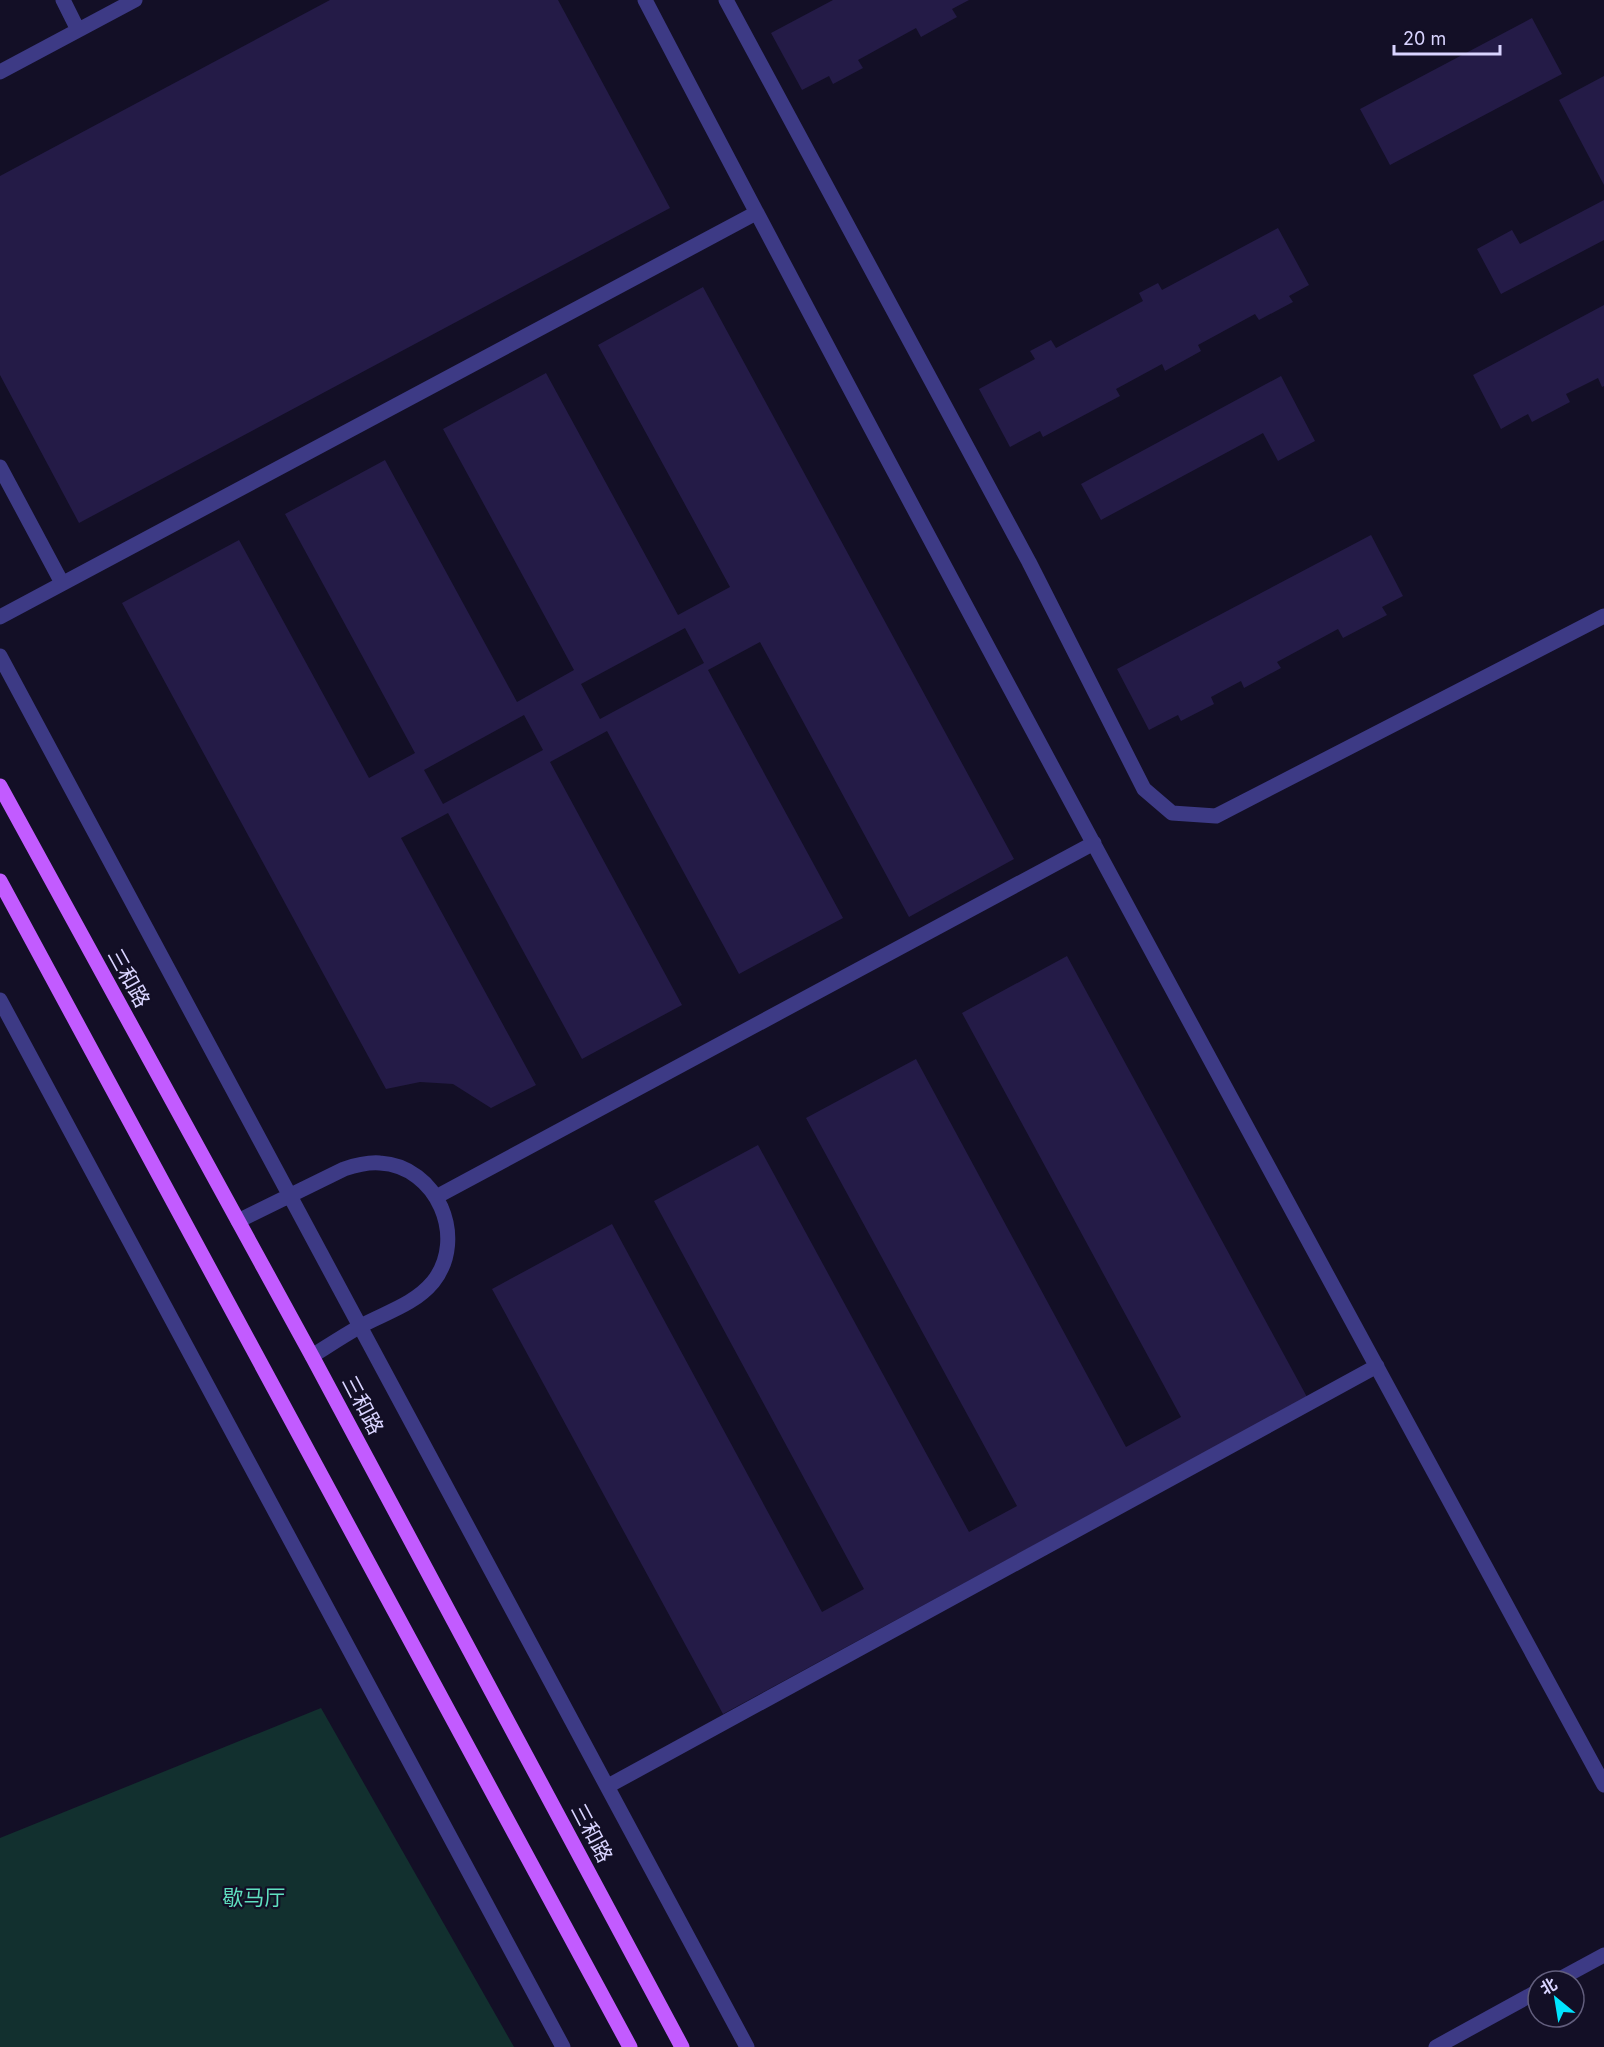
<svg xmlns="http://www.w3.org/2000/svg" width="1604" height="2047" font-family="Inter,'Noto Sans SC',sans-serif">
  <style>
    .green { fill: #12302f }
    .building { fill: #241b47; fill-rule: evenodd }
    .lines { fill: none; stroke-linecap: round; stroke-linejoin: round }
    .minor { stroke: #3d3a85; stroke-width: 15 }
    .major { stroke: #c25bff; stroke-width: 15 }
    .labels { text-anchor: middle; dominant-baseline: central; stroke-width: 4.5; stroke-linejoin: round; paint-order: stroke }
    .street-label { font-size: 21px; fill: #d9d4ff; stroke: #130f26 }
    .park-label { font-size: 21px; fill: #5fe0c0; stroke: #130f26 }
  </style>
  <rect width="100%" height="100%" fill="#130f26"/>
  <path class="green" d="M321,1708L514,2047H0V1838Z"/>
  <path class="building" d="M330,0H558L670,208L79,523L0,375V176Z
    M833,0H969L952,9L957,17L921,37L916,28L858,60L863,68L833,84L829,76L802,90L771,33Z
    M1532,18L1562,74L1390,165L1360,109Z
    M1604,76V185L1559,100Z
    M1604,200V240L1501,294L1477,249L1512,230L1520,244Z
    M1278,228L1309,285L1289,296L1293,302L1259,320L1255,314L1198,345L1201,351L1165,371L1162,364L1116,389L1120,396L1043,437L1040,431L1010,447L979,389L1035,359L1030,351L1051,340L1056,348L1143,301L1139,293L1158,283L1162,290Z
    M703,287L1014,859L909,917L760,642L708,670L843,918L739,974L607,731L550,762L682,1005L582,1059L448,813L401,838L536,1085L491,1108L453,1084L420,1082L386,1089L122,603L239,540L369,778L415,753L285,514L385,460L517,702L574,670L443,429L546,373L678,615L730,587L598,345ZM685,628L704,663L600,719L581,684ZM524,715L543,750L443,804L424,770Z
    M1604,305V386L1602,387L1598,378L1566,394L1570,402L1532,422L1528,414L1501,429L1473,375Z
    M1281,376L1315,441L1278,461L1263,433L1101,520L1081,484Z
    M1371,535L1403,596L1382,607L1387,615L1343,638L1338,629L1277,662L1281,668L1244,688L1241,681L1211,697L1214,704L1181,721L1178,715L1149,730L1117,669Z
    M1067,956L1307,1397L723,1714L492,1289L612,1224L822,1612L864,1589L654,1201L758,1145L969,1532L1017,1506L806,1118L916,1059L1126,1447L1181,1417L962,1013Z"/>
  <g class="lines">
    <path class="minor" d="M63,0L78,30
      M645,0C958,599 1282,1192 1604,1785
      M726,0L1029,562L1144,789L1172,813L1216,816L1604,616
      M0,72L135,0
      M0,467L62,583
      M0,617L756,213
      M0,656L747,2047
      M0,1000L563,2047
      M436,1197L1094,843
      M238,1221L344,1169C356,1165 368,1162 380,1163C437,1166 468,1238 433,1282C414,1305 384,1313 359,1327C343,1336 328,1346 312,1356
      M608,1786L1377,1366
      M1556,1981L1604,1955
      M1436,2047L1538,1991"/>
    <path class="major" d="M0,786L312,1356L682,2047
      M0,881L630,2047"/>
  </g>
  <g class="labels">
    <g class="street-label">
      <text transform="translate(129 978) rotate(61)">三和路</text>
      <text transform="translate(363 1405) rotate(62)">三和路</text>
      <text transform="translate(592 1833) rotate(62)">三和路</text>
    </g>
    <g class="park-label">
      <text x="254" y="1897">歇马厅</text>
    </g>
  </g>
  <g transform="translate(1556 1999) rotate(330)"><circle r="28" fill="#130f26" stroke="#625e7d" stroke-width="1.5"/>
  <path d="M0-4.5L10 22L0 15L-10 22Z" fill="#00e5ff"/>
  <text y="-9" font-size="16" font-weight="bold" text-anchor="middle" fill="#d9d4ff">北</text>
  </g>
  <path d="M1394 45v9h106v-9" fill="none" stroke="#d9d4ff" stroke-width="3"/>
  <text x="1403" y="45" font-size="18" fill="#d9d4ff" stroke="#130f26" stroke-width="4.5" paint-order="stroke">20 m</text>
</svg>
